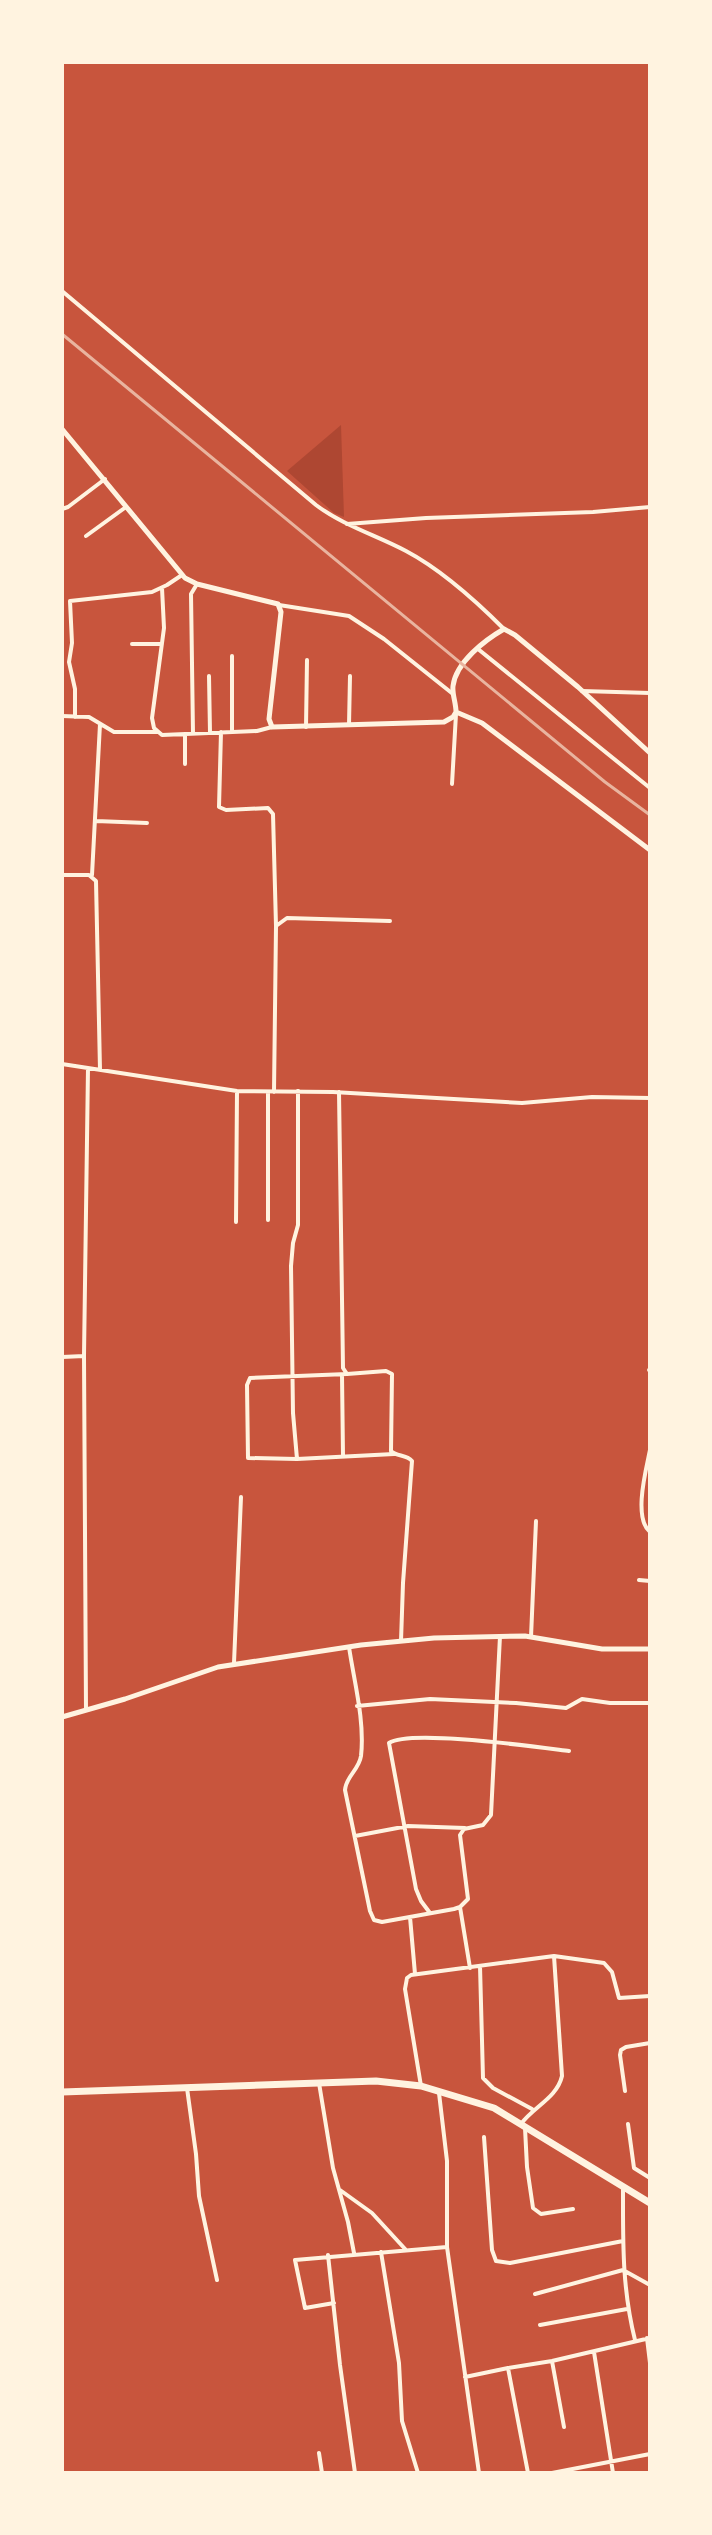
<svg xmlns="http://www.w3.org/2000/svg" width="712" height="2535" font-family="'Noto Sans',sans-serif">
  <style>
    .green { fill: #ae4732 }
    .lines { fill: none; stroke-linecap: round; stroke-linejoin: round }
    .minor { stroke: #fff3e0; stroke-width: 4 }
    .tertiary { stroke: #fff3e0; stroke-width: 5 }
    .trunk { stroke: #fff3e0; stroke-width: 7 }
    .rail { stroke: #e9b49f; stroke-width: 3 }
  </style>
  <rect width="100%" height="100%" fill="#c8553d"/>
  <path class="green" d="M341,425L344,517L334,513L287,471Z"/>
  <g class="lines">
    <path class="minor" d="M62,291L316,505C344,526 376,535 406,551C442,570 475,600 504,629
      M62,509L68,507L105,479
      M347,524L426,518L593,512L650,507
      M86,536L126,507
      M162,588L164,628L152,718L154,728L162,735L257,731L272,727
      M279,605L349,616L384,639L453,694
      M132,644H162
      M478,649L650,788
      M232,656V732
      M209,676L210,733
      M582,691L650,693
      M62,716L89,717L114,732H157
      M75,717V689L69,662L72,643L70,601L152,592L167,585L182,575
      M349,725L350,676
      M306,727L307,660
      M221,732L219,807L226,810L268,808L273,814L276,926
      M185,734V764
      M193,734L191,594L197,584
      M452,784L456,714
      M96,821L147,823
      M62,875H89L96,881L100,1070
      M92,875L100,724
      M62,1064L237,1091L333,1092L522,1103L592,1097L650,1098
      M274,1092L276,926L287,918L390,921
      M339,1092L343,1368L347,1374L386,1371L392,1374L391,1451C397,1457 406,1454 412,1461L403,1583L401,1641
      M268,1220V1092
      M236,1222L237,1091
      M62,1357L84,1356
      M649,1370H650
      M347,1374L250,1378L247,1385L248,1458L297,1459L394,1454
      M342,1375L343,1456
      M650,1450C646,1470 633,1518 650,1532
      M297,1459L293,1413L291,1266L293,1243L298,1225V1091
      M639,1580L650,1581
      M531,1637L536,1521
      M349,1647C354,1681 365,1721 361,1756C359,1770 346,1776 345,1790L370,1911L374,1920L382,1922L454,1909L460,1907L468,1899L460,1835L464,1829L483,1825L491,1815L500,1636
      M234,1663L241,1497
      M357,1706L430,1699L516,1703L566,1708L582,1699L610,1703H650
      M86,1710L84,1356L88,1068
      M355,1836L408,1826L465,1828
      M460,1907L470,1968
      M430,1913L421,1901L416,1889L389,1743C410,1729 537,1747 569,1751
      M410,1917L415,1974
      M480,1966L483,2078L493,2088L532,2109
      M319,2083L333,2168L348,2222L354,2253
      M421,2086L405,1989L407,1978L411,1975L554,1956L604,1963L612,1972L619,1998L650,1996
      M187,2088L196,2154L199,2196L217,2280
      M625,2091L620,2055L621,2050L626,2047L650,2043
      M439,2093L447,2161V2247L479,2473
      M521,2124C533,2107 557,2098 562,2076L554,1956
      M628,2124L634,2168L650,2178
      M525,2128L527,2167L533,2208L541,2214L573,2209
      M484,2137L492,2250L496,2261L510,2263L623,2241
      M623,2189C623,2242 622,2288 635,2340
      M340,2190L372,2213L406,2250
      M381,2252L399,2363L402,2421L418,2473
      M328,2255L340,2365L355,2473
      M535,2294L623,2270L650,2285
      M334,2303L305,2308L295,2260L447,2247
      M540,2325L627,2309
      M647,2338L650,2363
      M594,2352L613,2473
      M552,2361L564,2427
      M465,2377L508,2368
      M319,2453L322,2473
      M528,2473L508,2368L552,2361L650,2338
      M552,2473L650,2454"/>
    <path class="tertiary" d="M62,429L185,578L197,584L278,604L281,612L269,719L272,727L444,722L453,717L456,712C456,703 452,694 453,686C456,662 485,640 504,629L515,635L578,687L650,753
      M456,712L482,723L650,850
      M62,1717L125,1699L218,1667L361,1645L434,1638L525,1636L602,1649H650"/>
    <path class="trunk" d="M62,2092L376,2081L421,2086L494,2108L650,2203"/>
    <path class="rail" d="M62,334L605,782L650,815"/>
  </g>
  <rect width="712" height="2535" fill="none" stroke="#fff3e0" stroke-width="128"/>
</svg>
